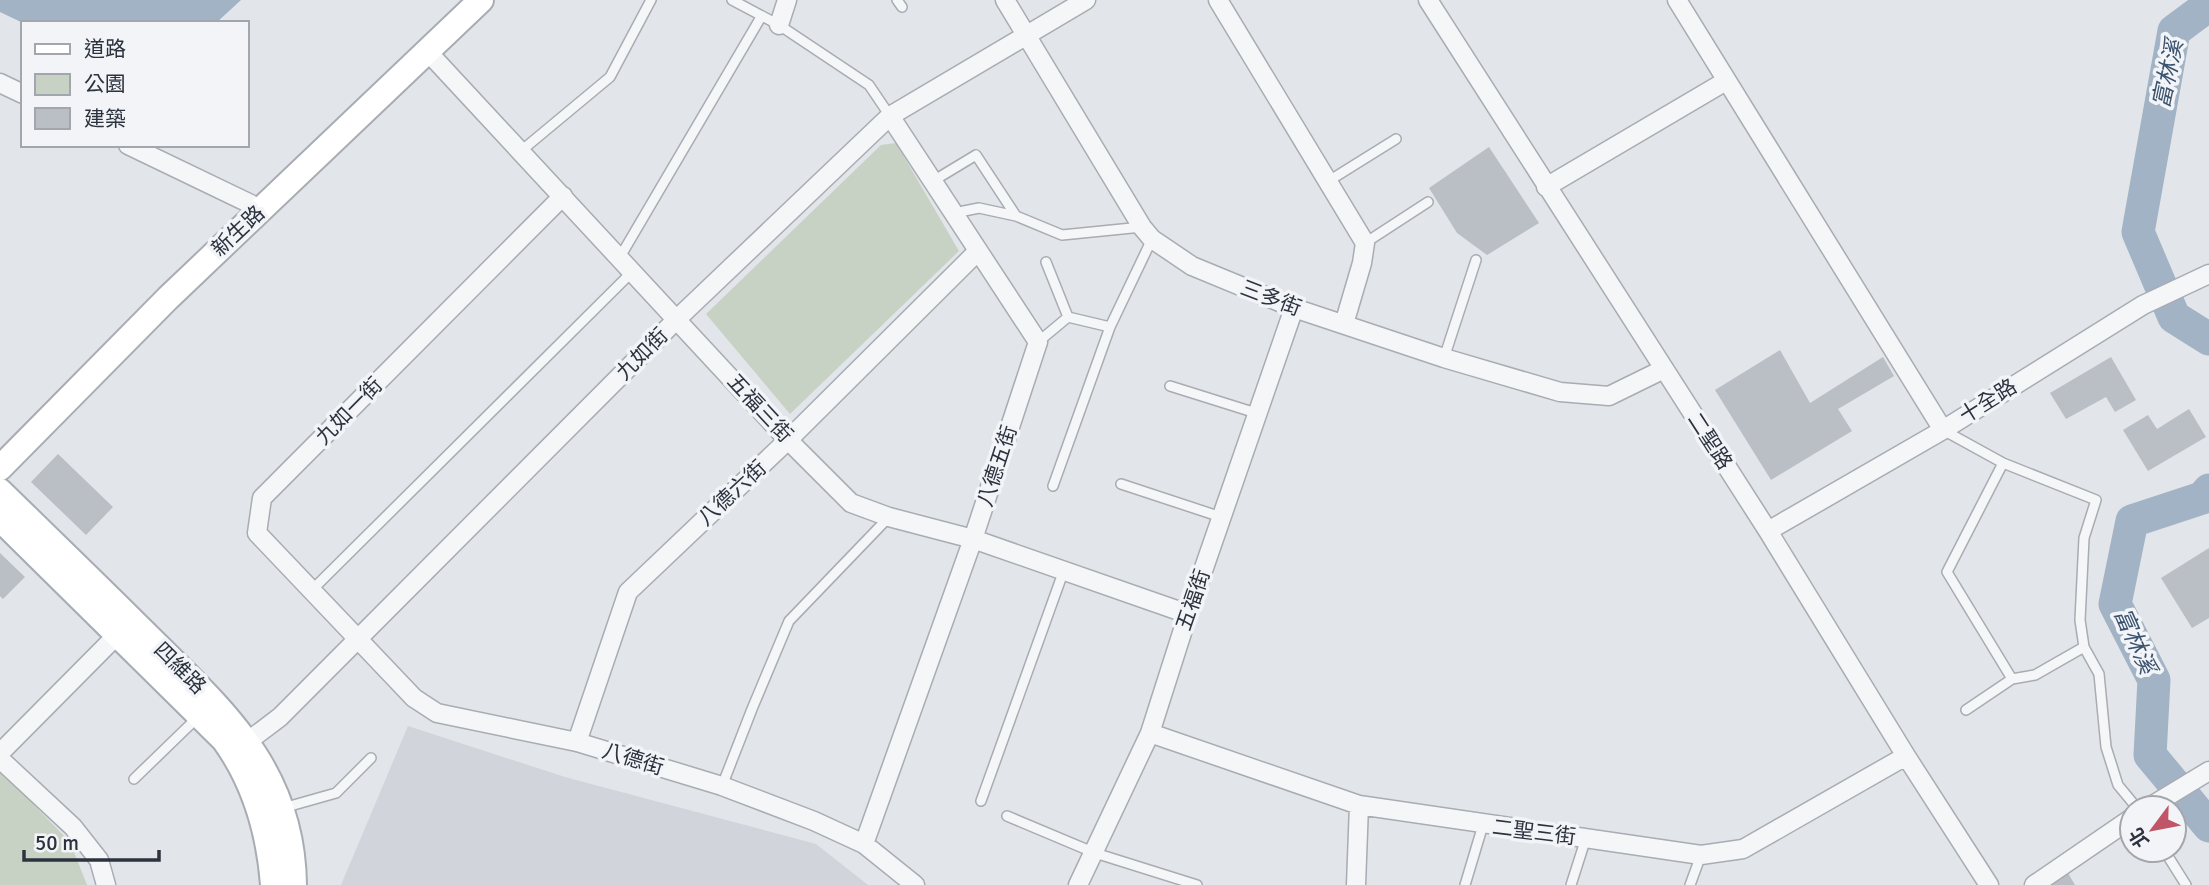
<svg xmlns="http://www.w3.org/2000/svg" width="2209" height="885" font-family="Signika,'Noto Sans TC',sans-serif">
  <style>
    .built { fill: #d1d4db }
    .green { fill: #c8d2c4 }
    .water { fill: #a1b3c5 }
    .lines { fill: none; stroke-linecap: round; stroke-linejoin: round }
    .river { stroke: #a1b3c5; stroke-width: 33 }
    .building { fill: #babfc5 }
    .lane-casing { stroke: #a8acb3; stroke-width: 12 }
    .street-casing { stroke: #a8acb3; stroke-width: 21 }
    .secondary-casing { stroke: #a8acb3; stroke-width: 28 }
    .lane { stroke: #f5f6f8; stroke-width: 9 }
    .street { stroke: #f5f6f8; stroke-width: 18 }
    .secondary { stroke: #fff; stroke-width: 24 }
    .labels { text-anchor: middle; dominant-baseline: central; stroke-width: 7; stroke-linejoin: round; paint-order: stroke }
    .street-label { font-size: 21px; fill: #2c333f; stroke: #f2f4f7 }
    .water-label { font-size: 23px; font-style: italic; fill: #3a536f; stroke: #f2f4f7 }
  </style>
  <rect width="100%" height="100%" fill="#e2e5e9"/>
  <path class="built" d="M408,726L565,777L816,844L868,885H341Z"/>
  <path class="green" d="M896,143L959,251L790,414L706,314L881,145Z
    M0,770L70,842L87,885H0Z"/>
  <path class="water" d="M0,0H241L216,23H23L0,12Z"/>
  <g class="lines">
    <path class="river" d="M2209,5L2174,31L2138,232L2174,317L2209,339
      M2209,490L2202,498L2132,521L2115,604L2154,680L2150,755L2209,826"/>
  </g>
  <path class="building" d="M1489,147L1539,223L1487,255L1457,233L1429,188Z
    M1780,350L1810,403L1883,357L1894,376L1838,409L1852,431L1771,480L1715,390Z
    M2111,357L2136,400L2115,412L2106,397L2066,419L2050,393Z
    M2189,409L2206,437L2148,471L2123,430L2148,415L2157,429Z
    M58,454L113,507L86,535L31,482Z
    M2209,548V618L2192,628L2161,578Z
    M0,553L25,577L3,599L0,596Z
    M2068,873L2075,885H2050Z"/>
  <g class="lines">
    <g class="lane-casing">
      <path id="lane" d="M732,0L779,25L869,85L890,116
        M897,0L902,7
        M521,151L610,77L651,0
        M933,181L976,155L1016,216
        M1327,182L1396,139
        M954,213L979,208L1016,216L1062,235L1142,227
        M1365,243L1428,202
        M620,257L761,17
        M1046,262L1068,317
        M1038,342L1068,317L1110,327
        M1444,358L1476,260
        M1170,386L1256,413
        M1943,430L2003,463L2096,500L2084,538L2080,620L2084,647L2099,674L2106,747L2118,785L2137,808
        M2003,463L1947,572L2012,679
        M1121,484L1221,517
        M1053,486L1110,327L1152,239
        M312,590L633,271
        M1966,710L2012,679L2035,675L2084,647
        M134,779L199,716
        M722,786L752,709L789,621L889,517
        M981,801L1064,570
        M283,808L336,793L371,758
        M1007,816L1095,853L1197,885
        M2164,850L2186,885
        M1465,885L1483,825
        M1571,885L1586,838
        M1690,885L1701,855"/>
    </g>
    <g class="street-casing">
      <path id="street" d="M1005,0L1142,227L1152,239L1192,266L1294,308L1444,358L1560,392L1609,396L1664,369
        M1218,0L1365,243L1362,263L1344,324
        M1428,0L1768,531L1906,756L1989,885
        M1677,0L1943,430
        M779,25L787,0
        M428,52L788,440L851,503L889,517L973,539L1188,614
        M0,83L23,94
        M128,145L261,209
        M1546,187L1726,81
        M563,196L262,498L257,533L414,698L437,713L577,742L722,786L814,821L864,844L915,885
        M1768,531L1943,430L2143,305L2209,274
        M1150,733L1359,805L1701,855L1743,849L1906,756
        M577,742L628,592L788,440L978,251
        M239,748L280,717L678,318L890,116L1086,0
        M0,753L126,626
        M0,759L73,827L99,860L106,885
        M2148,808L2209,771
        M864,844L973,539L1038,342L890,116
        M1078,885L1150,733L1188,614L1294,308
        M1356,885L1359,805
        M2034,885L2132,818"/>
    </g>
    <g class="secondary-casing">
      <path id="secondary" d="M0,468L168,298L481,0
        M0,491C48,538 97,585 144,632C220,708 293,768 294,885
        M0,519L224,740C255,783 269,833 273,885"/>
    </g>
    <use href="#lane" class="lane"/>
    <use href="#street" class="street"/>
    <use href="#secondary" class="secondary"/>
  </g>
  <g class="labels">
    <g class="street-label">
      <text transform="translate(238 231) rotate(-43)">新生路</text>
      <text transform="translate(1271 298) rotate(21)">三多街</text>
      <text transform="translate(642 354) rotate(-45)">九如街</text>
      <text transform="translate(1988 401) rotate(-32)">十全路</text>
      <text transform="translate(760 408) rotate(47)">五福三街</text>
      <text transform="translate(349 411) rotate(-45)">九如一街</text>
      <text transform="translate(1710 441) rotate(57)">二聖路</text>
      <text transform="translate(997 466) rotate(-72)">八德五街</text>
      <text transform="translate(732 493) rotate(-43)">八德六街</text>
      <text transform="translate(1193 600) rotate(-71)">五福街</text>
      <text transform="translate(180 668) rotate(45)">四維路</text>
      <text transform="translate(633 759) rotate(17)">八德街</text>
      <text transform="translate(1534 832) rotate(7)">二聖三街</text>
    </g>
    <g class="water-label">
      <text transform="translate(2168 74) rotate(-78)">富林溪</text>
      <text transform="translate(2135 641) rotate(66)">富林溪</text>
    </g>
  </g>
  <rect x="21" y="21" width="228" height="126" fill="#f2f4f7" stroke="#a3a7ad" stroke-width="2"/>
  <rect x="35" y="44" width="35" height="10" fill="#ffffff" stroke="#a3a7ad" stroke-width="2"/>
  <text x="84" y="56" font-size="21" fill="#2c333f">道路</text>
  <rect x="35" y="74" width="35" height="21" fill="#c8d2c4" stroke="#a3a7ad" stroke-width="2"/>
  <text x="84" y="91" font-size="21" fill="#2c333f">公園</text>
  <rect x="35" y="108" width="35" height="21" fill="#babfc5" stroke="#a3a7ad" stroke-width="2"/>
  <text x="84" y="126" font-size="21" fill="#2c333f">建築</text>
  <g transform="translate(2153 829) rotate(238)"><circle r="33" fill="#f2f4f7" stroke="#a3a7ad" stroke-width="2"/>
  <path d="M0-5L12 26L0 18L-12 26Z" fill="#c05567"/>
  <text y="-10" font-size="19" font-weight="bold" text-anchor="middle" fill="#2c333f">北</text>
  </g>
  <path d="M24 850v10h135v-10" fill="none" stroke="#2c333f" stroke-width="3.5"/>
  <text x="35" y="850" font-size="21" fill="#2c333f" stroke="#f2f4f7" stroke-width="5" paint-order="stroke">50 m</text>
</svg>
